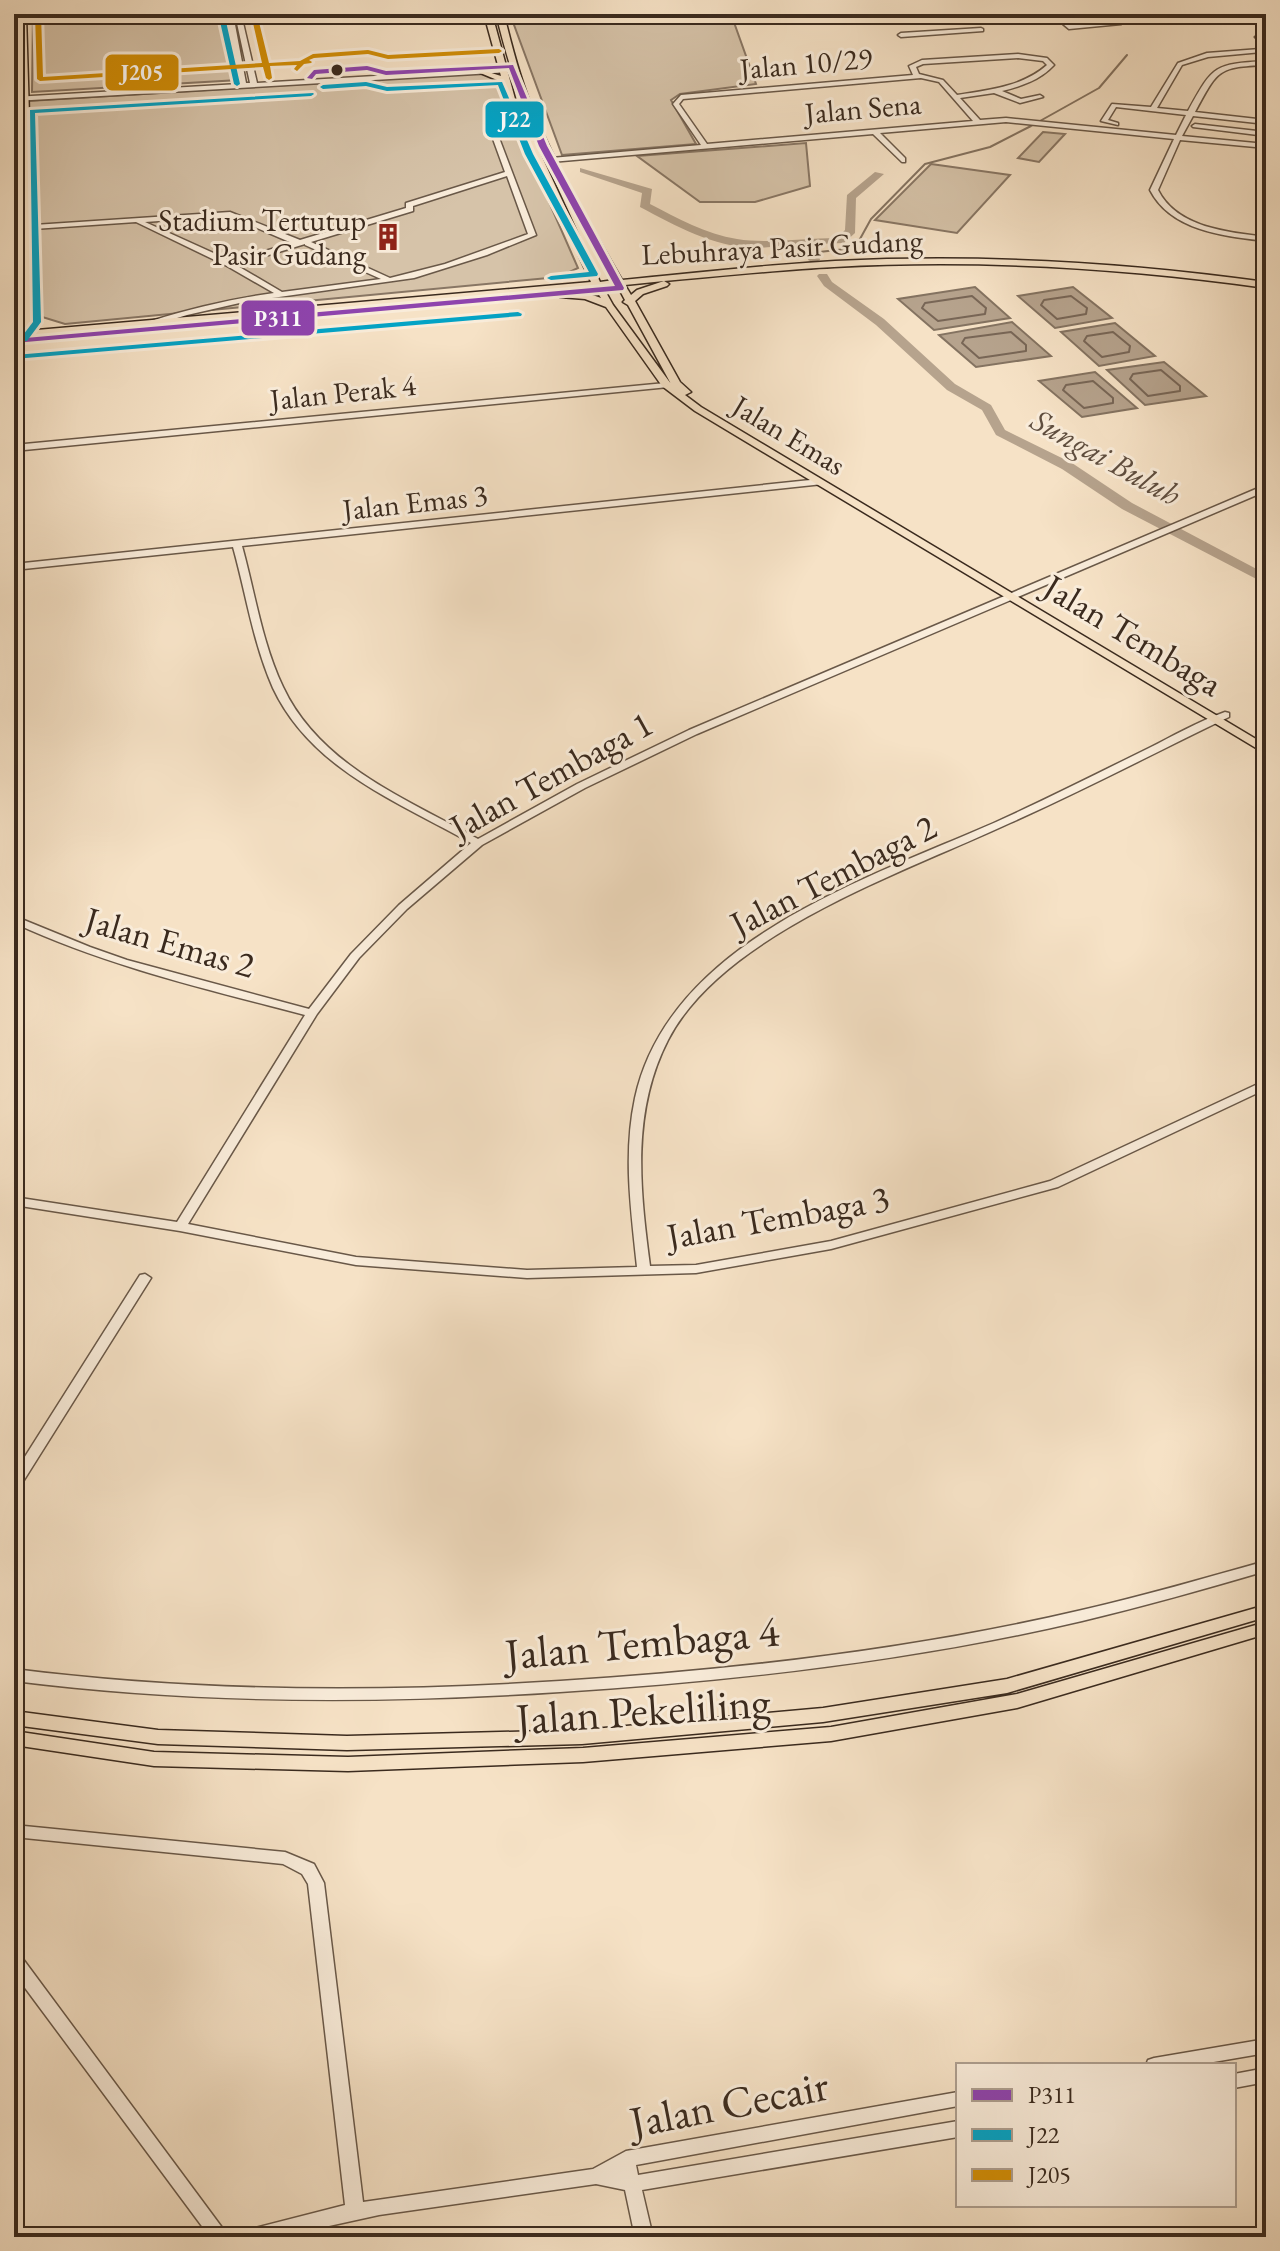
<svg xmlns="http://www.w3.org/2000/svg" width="1280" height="2251" font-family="'EB Garamond',serif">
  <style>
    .green { fill: #d6c3a9; stroke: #887664; stroke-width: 2 }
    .water { fill: #b6a38d; stroke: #847361; stroke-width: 2 }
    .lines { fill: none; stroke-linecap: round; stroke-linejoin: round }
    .shore { stroke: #786656; stroke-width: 2 }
    .stream { stroke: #847361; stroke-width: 2 }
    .river { fill: #b6a38d; fill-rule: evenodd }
    .minor-casing { stroke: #695848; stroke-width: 3 }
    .major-casing { stroke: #3a2a1e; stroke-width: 3 }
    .minor { fill: #f9ecda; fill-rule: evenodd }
    .major { fill: #f6e2c6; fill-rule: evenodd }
    .bus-1-casing { stroke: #f9ecda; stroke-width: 6 }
    .bus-2-casing { stroke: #f9ecda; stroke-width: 6 }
    .bus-3-casing { stroke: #f9ecda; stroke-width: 6 }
    .bus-1 { fill: #8e44ad; fill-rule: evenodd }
    .bus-2 { fill: #03a3c5; fill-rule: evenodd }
    .bus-3 { fill: #d18d06; fill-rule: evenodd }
    .bus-dot { fill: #3a2a1e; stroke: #f9ecda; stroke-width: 3 }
    .labels { text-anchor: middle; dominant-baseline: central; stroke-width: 6; stroke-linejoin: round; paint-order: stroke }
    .far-street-label { font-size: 30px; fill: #3a2a1e; stroke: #f9ecda }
    .far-poi-label { font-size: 30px; fill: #3a2a1e; stroke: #f9ecda; text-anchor: end }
    .far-water-label { font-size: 32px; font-style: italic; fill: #5f4e3f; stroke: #f9ecda }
    .street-label { font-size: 36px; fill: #3a2a1e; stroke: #f9ecda }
    .near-street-label { font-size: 44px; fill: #3a2a1e; stroke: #f9ecda }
    .line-badge { stroke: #f9ecda; stroke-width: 3 }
    .badge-label { font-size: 22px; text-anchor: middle; font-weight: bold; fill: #fff }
  </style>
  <rect width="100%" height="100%" fill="#f6e2c6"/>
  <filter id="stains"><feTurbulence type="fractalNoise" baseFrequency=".0025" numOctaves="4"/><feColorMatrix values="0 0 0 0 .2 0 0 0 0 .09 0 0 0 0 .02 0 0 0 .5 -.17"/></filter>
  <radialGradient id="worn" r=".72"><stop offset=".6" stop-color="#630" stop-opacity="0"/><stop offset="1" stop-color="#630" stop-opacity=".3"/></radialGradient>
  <path class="green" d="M33,14H225L239,80L32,92Z
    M510,14H731L756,84L680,94L671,100L696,144L562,155Z
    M483,73L494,77L578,268L559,277L65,324L39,316L28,101Z
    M1043,132L1065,134L1039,162L1018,158Z
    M806,143L810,186L755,202H700L637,156Z
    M931,164L1010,175L957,233L875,220Z"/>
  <path class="water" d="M975,287L1010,318L934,330L898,299Z
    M1073,287L1112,318L1055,328L1018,296Z
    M1012,322L1051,356L976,367L939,335Z
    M1115,323L1155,356L1099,366L1061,332Z
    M1164,362L1206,396L1145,405L1107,370Z
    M1095,372L1137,408L1082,417L1039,381Z"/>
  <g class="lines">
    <path class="shore" d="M972,296L986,308L985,314L938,321L922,308L925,303Z
      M1071,296L1087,308L1086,314L1057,319L1041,305L1044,300Z
      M1011,332L1026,345V351L979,358L962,343L965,338Z
      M1113,332L1130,346L1129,352L1102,357L1084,341L1087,336Z
      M1161,370L1180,386V391L1148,396L1130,379L1133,374Z
      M1093,381L1113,398V403L1084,408L1063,390L1066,385Z"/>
    <path class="stream" d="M810,253L855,248L871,219L925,164L990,147L1031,126L1099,88L1127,55"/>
    <path class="river" d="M580,168L652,189L650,204C677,218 706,234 737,239C768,244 805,238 837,238L845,230L847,195L875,172L884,174L856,198L855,233L844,243L817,244L820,260L814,263L808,260L806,244C789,244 772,248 755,248C713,247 676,226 640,207L642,193L580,172Z
      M819,274H827L832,282L884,319L955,384L991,405L1005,430L1072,463L1132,503L1266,574V584L1122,509L1062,469L996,435L982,410L947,390L876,325L824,286L817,276Z"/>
    <g class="minor-casing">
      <path id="minor" d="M227,14H233L246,83H250L235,14H241L257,83L512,68L515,70L512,72L14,101V97L239,84Z
        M954,14L971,15L968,17L890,22L887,20L890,18Z
        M1051,14H1090L1062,18L1070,25L1121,20L1124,22L1121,24L1069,29Z
        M1222,14H1251L1248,16L1152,23L1149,21L1152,19Z
        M981,28L983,29V31L901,37L898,35L901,33Z
        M1266,34V38H1263L1266,42V48L1255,37Z
        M1260,49L1263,51L1262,52L1208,57L1182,65L1157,108L1188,111C1213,66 1213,64 1266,61V65C1217,67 1218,70 1195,112L1266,120V124L1193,116L1182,136L1266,144V148L1180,140L1158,190C1177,228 1228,232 1266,237V241C1224,236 1171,231 1150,190L1174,139L1006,122L880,133L905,158V162H902L873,134L551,162L547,160L551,158L701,145L673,104L681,95L913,75L909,66L922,60L1018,54L1047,58L1054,65C1040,80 1022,86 1002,91L1021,99L1040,95L1043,97L1020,103L994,93L960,98L980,120L1006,118L1176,135L1186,115L1116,107L1108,120L1118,123V125L1101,121L1112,104L1151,107L1178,63L1207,53ZM1018,58L1043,61L1047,65C1022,87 988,90 957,95L943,80L919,74L916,67L923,64ZM921,78L939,82L973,121L707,144L679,104L683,99Z
        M509,98L514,99L492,118L503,114L524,120L521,122L504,118L493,122L536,235L487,255L414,278L244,302L187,315L154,325H151V321C192,308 232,299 274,293L227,266L136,222L19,230L15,228L19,226L230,212L300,240L406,208V203L505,172L485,117ZM507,176L528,234L445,264L390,278L311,242L413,211V206ZM229,216L292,243L231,261L145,222ZM305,244V245L381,279L282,292L236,265Z
        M1195,124L1266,132V136L1193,127L1192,126Z
        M27,182L31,184L30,186L14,188V184Z
        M29,274L33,276L32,278L14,279V275Z
        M676,382H679V386L14,451V445Z
        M820,479L824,482L823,484L242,546C255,593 262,643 283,687C320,766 407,799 478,839L577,784L689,730L1263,486L1266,485V491L697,734L585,788L482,845L407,909L359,958L317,1014L188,1224L356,1257L527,1270L637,1267C631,1210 623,1154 635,1098C669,941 867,879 996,822C1047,799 1098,773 1149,748C1173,736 1199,721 1225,712L1229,713V717C1156,752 1084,790 1010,823C905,872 723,933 668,1040C631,1112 640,1190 650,1266L696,1265L831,1241L1050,1181L1262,1082L1266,1081V1089L1058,1187L831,1249L696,1273L527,1278L356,1265L180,1231L14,1205V1197L177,1222L305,1015C206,989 107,966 14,923V916L90,947L127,960L309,1009L351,954L399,905L471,843C398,802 311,769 273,688C253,643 246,593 233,547L14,570V564Z
        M145,1274L151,1278L19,1488L14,1490V1474L140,1275Z
        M1266,1561V1571C1205,1589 1144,1606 1082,1621C911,1661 735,1681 560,1692C377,1704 196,1704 14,1681V1669C195,1692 377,1693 560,1681C735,1670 911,1650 1082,1610C1144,1596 1205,1578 1266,1561Z
        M14,1825L285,1852L314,1864L324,1883L363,2202L593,2169L626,2151L958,2092V2106L636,2165L638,2175L958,2121V2137L642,2190L653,2237H635L625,2190L596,2184L379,2215L279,2237H242L245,2231L251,2229L345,2205L308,1884L302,1874L283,1864L14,1837Z
        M14,1953L20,1955L229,2237H210L14,1973Z
        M1266,2039V2053L1196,2065H1146L1148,2060L1154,2058Z
        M1266,2068V2082L1234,2088V2074Z"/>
    </g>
    <g class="major-casing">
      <path id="major" d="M18,14H26L35,318L25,331L591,282L507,99L502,82L478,72L482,70L501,76L484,14H492L515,99L600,282L614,280C581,225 547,169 525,109C513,78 504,46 496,14H504C512,48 521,82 535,115C559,172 591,226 622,280C693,273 764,265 835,261C979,254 1123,262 1266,282V288C1123,268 978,259 834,267C778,270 721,276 664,281L669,284L667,286L643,294L635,301L680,382L691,392L685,395L701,407L1266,745V754L695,411L662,386L606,307L585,299L560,297L555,294C568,288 588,293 601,298L594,287L14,338V332L25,318ZM664,281L637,290L631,295L625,285ZM617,285L625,300L623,302L628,305L671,384L613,305L603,287Z
        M1266,1605V1617L1007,1693L823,1722L582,1744L347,1750L158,1744L14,1725V1711L158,1730L347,1736L582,1730L823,1708L1007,1679Z
        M1266,1622V1634L1017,1708L831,1741L583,1762L348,1771L154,1766L14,1745V1731L154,1752L348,1757L583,1748L831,1727L1017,1694Z"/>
    </g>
    <use href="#minor" class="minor"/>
    <use href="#major" class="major"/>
    <g class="bus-1-casing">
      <path id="bus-1" d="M513,65L547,146L624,288L623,290L14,343V339L615,286L539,146L509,68L386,75L367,70L316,74L312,79L307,78L314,70L367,66L386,71Z"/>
    </g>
    <g class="bus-2-casing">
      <path id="bus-2" d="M222,15L225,17L240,84L237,86L234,84L219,17Z
        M366,82L387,87L502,82L533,154L598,274L597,276L551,280L547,278L551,276L589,272L525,154L498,85L387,91L366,86L323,89L320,87L323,85Z
        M313,93L314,94L311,96L35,113L41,322L27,341H21L20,339L33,322L30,110Z
        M518,312L522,314L521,316L14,359L15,355Z"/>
    </g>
    <g class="bus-3-casing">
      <path id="bus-3" d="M35,14H41L43,77L262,63L251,14H257L269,63L300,61L313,54L368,50L388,55L499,49L502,51L499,53L388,59L368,54L314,58L309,60L312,62L311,63L304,64L297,71L294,69L297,65L270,66L272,78L269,80L266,78L263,67L40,81L37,79Z"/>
    </g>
    <use href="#bus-1" class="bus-1"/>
    <use href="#bus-2" class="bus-2"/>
    <use href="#bus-3" class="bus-3"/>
  </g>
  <defs>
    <g id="building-bare" transform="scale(2.16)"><path d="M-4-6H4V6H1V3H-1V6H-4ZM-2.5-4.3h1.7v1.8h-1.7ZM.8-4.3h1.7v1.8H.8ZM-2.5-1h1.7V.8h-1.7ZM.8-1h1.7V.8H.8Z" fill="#8f2418" stroke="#f9ecda" stroke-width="2.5" paint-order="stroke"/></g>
  </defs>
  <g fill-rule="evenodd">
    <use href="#building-bare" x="388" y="237"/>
  </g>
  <circle class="bus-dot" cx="337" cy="70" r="7"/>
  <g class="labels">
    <g class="far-street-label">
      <text transform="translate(806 63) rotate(-5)">Jalan 10/29</text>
      <text transform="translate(863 108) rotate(-5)">Jalan Sena</text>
      <text transform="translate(782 247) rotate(-3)">Lebuhraya Pasir Gudang</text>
      <text transform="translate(343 392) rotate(-6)">Jalan Perak 4</text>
      <text transform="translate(789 435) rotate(31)">Jalan Emas</text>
      <text transform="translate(415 502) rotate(-6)">Jalan Emas 3</text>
    </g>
    <g class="far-poi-label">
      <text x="366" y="220">Stadium Tertutup<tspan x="366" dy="34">Pasir Gudang</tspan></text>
    </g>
    <g class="far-water-label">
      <text transform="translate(1106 457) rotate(29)">Sungai Buluh</text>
    </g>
    <g class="street-label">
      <text transform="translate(1133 635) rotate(31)">Jalan Tembaga</text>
      <text transform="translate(551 775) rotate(-29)">Jalan Tembaga 1</text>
      <text transform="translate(833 875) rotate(-27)">Jalan Tembaga 2</text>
      <text transform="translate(170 942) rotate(16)">Jalan Emas 2</text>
      <text transform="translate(778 1217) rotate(-10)">Jalan Tembaga 3</text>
    </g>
    <g class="near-street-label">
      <text transform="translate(642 1642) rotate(-5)">Jalan Tembaga 4</text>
      <text transform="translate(643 1710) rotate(-4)">Jalan Pekeliling</text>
      <text transform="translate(729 2103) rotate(-11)">Jalan Cecair</text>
    </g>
  </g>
  <g class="line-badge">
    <rect x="104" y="53" width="76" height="39" rx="8" fill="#d18d06"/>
    <rect x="484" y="100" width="61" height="39" rx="8" fill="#03a3c5"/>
    <rect x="240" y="299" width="76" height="38" rx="8" fill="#8e44ad"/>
  </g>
  <g class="badge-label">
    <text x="142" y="80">J205</text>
    <text x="515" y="127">J22</text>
    <text x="278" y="326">P311</text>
  </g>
  <rect width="1280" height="2251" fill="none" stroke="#f6e2c6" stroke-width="48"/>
  <rect x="16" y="16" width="1248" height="2219" fill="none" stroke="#3a2a1e" stroke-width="4"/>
  <rect x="24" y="24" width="1232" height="2203" fill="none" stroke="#3a2a1e" stroke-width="2"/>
  <rect x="956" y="2063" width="280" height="144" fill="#f9ecda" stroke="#ad9e8f" stroke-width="2"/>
  <rect x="972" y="2089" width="40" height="12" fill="#8e44ad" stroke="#ad9e8f" stroke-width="2"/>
  <text x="1028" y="2103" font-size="24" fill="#3a2a1e">P311</text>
  <rect x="972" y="2129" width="40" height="12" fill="#03a3c5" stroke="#ad9e8f" stroke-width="2"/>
  <text x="1028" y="2143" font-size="24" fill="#3a2a1e">J22</text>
  <rect x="972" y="2169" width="40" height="12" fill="#d18d06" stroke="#ad9e8f" stroke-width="2"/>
  <text x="1028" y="2183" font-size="24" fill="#3a2a1e">J205</text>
  <rect width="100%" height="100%" filter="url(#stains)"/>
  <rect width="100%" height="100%" fill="url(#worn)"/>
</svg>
